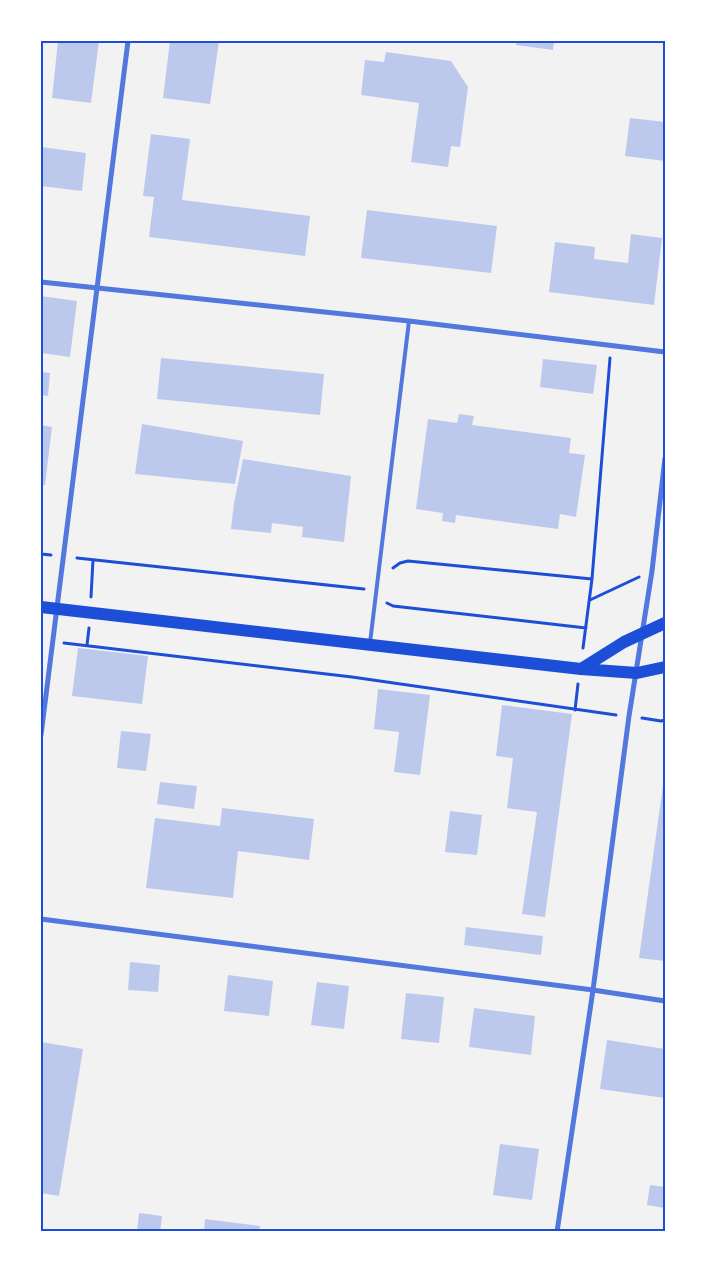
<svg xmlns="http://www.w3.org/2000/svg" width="706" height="1273" font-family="'Golos Text',sans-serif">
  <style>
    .building { fill: #bdc9ec }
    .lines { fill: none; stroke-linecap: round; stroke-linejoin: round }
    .path { stroke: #1d4ed8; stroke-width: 3 }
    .service { stroke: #5277de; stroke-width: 4 }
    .minor { stroke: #5277de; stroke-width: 5 }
    .primary { stroke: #1d4ed8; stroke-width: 12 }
    .neatline { fill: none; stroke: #1d4ed8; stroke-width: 2 }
  </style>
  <rect width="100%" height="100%" fill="#f2f2f2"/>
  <path class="building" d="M58,41H99L91,103L52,98Z
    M170,41H219L210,104L163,98Z
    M517,41H554L553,50L516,45Z
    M386,52L451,61L468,87L460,147L451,146L448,167L411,162L419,103L361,95L365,60L384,62Z
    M630,118L665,122V161L625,156Z
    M151,134L190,139L182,200L310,216L305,256L149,237L154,197L143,196Z
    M41,147L86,153L82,191L41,186Z
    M367,210L497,226L491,273L361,258Z
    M631,234L662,238L654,305L549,292L555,242L595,247L594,259L628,263Z
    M41,296L77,301L70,357L41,353Z
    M161,358L324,374L320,415L157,399Z
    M543,359L597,365L593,394L540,387Z
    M41,372L50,373L48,396L41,395Z
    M459,414L474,416L472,425L571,438L569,453L585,455L576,517L560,514L558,529L456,515L455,523L442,521L443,513L416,509L428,419L457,423Z
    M142,424L243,441L235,484L135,474Z
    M41,425L52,427L45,485H41Z
    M243,459L351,476L344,542L302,537L303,527L272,523L271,533L231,529L234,503Z
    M78,648L148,656L142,704L72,696Z
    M378,689L430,695L420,775L394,772L399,732L374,729Z
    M502,705L572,714L545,917L522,914L537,812L507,808L513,758L496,756Z
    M121,731L151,734L146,771L117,768Z
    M664,778H665V961L639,958Z
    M160,782L197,786L194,809L157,804Z
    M222,808L314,819L309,860L238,851L233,898L146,888L155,818L220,826Z
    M450,811L482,815L477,855L445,852Z
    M466,927L543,936L541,955L464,945Z
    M130,962L160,965L158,992L128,990Z
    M228,975L273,981L269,1016L224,1011Z
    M317,982L349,986L344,1029L311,1025Z
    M406,993L444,997L439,1043L401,1039Z
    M474,1008L535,1016L531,1055L469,1047Z
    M607,1040L665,1049V1098L600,1089Z
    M41,1042L83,1049L59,1196L41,1193Z
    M500,1144L539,1149L532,1200L493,1195Z
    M650,1185L665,1187V1208L647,1205Z
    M139,1213L162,1216L160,1232H137Z
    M205,1219L260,1226L259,1232H204Z"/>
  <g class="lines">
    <path class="path" d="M41,554L51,555
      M77,558L364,589
      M393,568L400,563L408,561L592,579
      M91,597L93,560
      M590,600L639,577
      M387,603L393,606L586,628
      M64,643L352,677L616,715
      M87,645L89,628
      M583,648L592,579L610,358
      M575,710L578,684
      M642,718L661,721L665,720"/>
    <path class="service" d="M370,643L409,321"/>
    <path class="minor" d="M41,282L409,321L665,352
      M41,735L128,41
      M41,919L593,990L665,1001
      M557,1232L593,990L629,716L652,571L665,458"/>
    <path class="primary" d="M41,607L581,669L637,673L665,667
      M581,669L624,642L665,623"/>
  </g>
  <rect width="706" height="1273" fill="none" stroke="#ffffff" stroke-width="85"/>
  <rect x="42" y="42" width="622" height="1188" class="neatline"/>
</svg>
